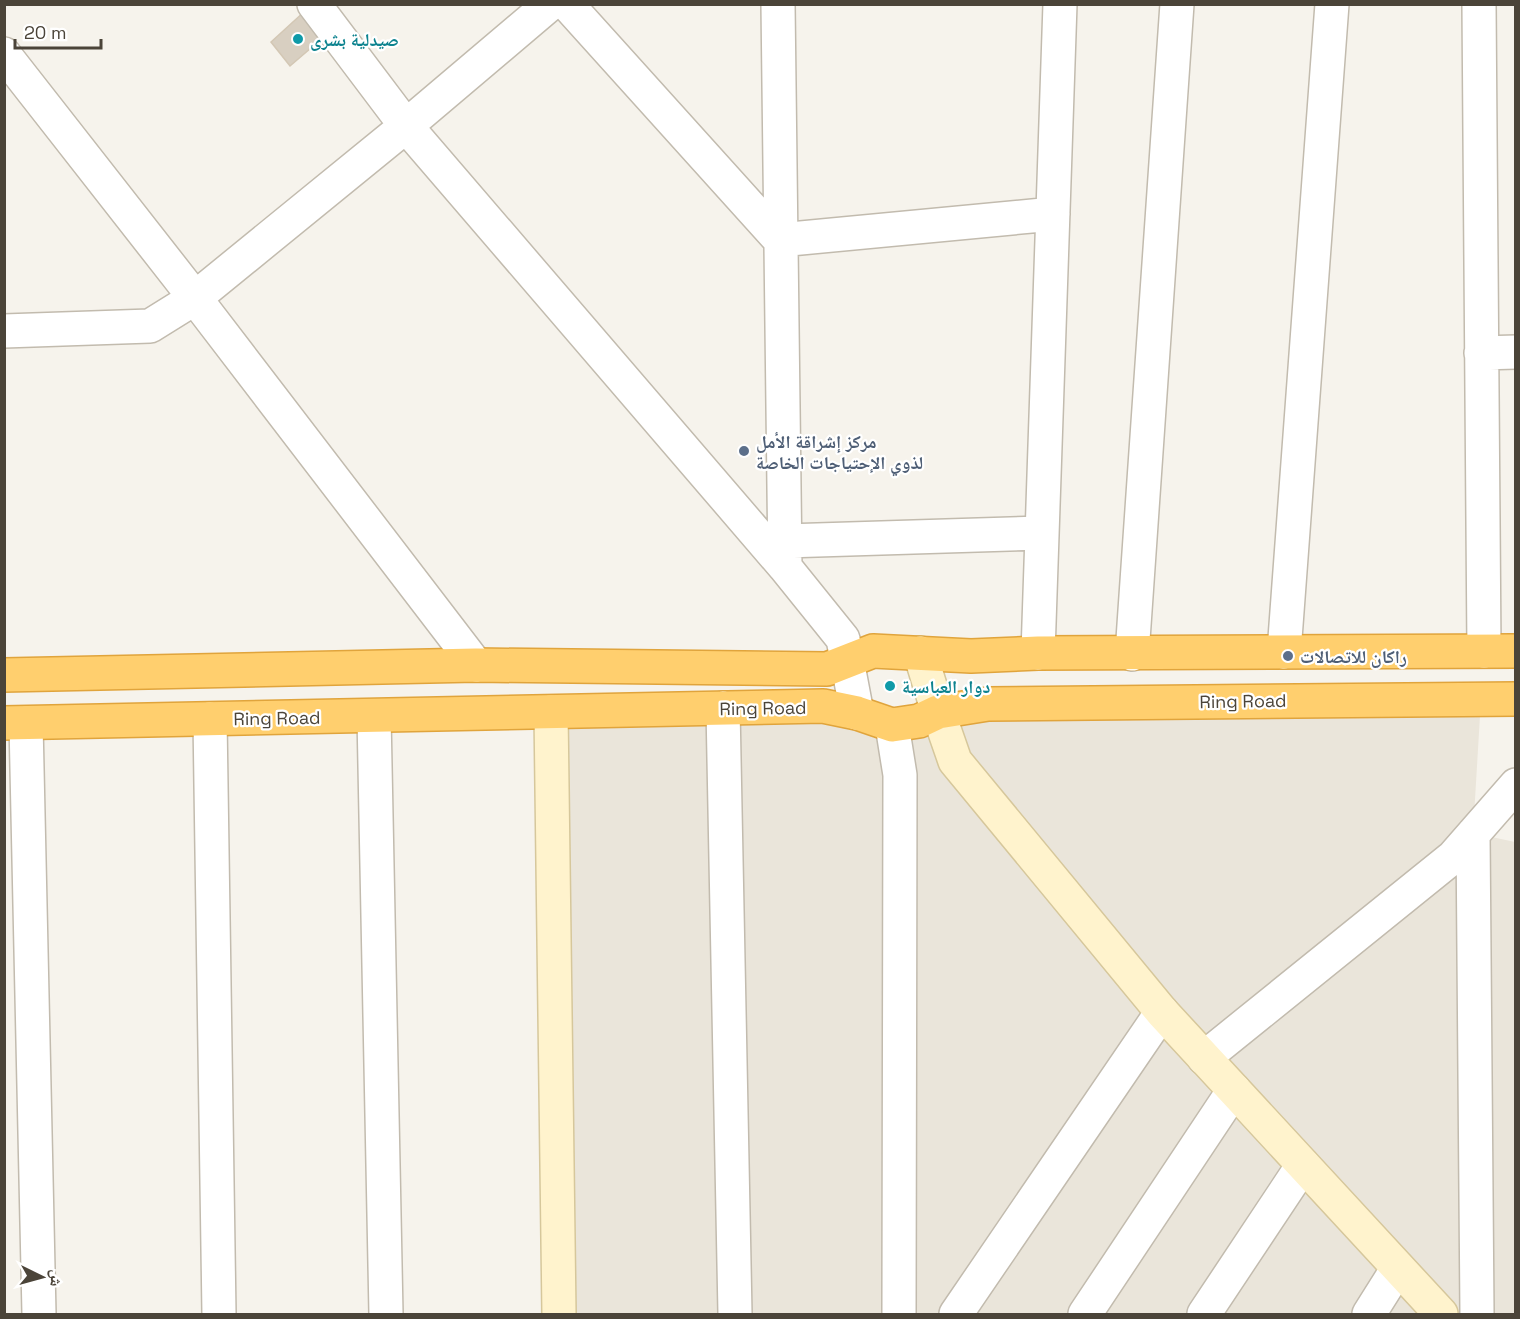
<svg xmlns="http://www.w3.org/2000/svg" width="1520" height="1319" font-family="'Space Grotesk','Noto Naskh Arabic',sans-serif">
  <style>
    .residential { fill: #eae5da }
    .building { fill: #d8cfc1; stroke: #d3c7b4; stroke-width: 1.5 }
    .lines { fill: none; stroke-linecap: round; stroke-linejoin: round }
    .street-casing { stroke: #c2bbae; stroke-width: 36 }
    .secondary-casing { stroke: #d6c79b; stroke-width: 36 }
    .highway-casing { stroke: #e0a43c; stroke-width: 36 }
    .street { stroke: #fff; stroke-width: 33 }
    .secondary { stroke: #fff3cd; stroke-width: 33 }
    .highway { stroke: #ffcf6e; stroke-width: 33 }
    .culture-dot { fill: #0f9aa8; stroke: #fff; stroke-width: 2 }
    .service-dot { fill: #5c6f8a; stroke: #fff; stroke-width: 2 }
    .labels { text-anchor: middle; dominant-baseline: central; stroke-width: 4.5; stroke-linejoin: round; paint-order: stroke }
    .culture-label { font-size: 18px; font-weight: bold; fill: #0d838f; stroke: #fff; text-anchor: start }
    .service-label { font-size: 18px; font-weight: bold; fill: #4e5e75; stroke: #fff; text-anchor: start }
    .street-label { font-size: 18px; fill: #4b4439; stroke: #fff }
  </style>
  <rect width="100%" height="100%" fill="#f6f3ec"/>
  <path class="residential" d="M1481,699L1473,833L1515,842V1314H559L551,712H938Z"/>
  <path class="building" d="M306,10L325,36L290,66L271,42Z"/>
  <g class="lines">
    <g class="street-casing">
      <path id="street" d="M314,4L406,126L785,567L843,639L857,713
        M567,4L780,240L1053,214
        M778,4L785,567
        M1479,4L1484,651
        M4,54L195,298L476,665
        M4,331L150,326L195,298L406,126L550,4
        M1481,353L1516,352
        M785,541L1042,533
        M1284,652L1332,4
        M1038,653L1060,4
        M1132,654L1177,4
        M723,708L735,1314
        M374,716L386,1314
        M210,719L219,1314
        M26,723L39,1314
        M892,725L900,775L899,1314
        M1473,834L1477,1314
        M1204,1058L1453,857L1516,785
        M956,1314L1162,1012
        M1085,1314L1234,1090
        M1204,1314L1303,1165
        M1369,1314L1398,1268"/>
    </g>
    <g class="secondary-casing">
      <path id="secondary" d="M920,653L938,712L955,761L1162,1012L1441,1314
        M551,712L559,1314"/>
    </g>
    <g class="highway-casing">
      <path id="highway" d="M4,675L476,665L827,669L873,651L971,656L1038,653L1516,651
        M4,723L823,706L857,713L892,725L919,721L938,712L988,704L1516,699"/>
    </g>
    <use href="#street" class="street"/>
    <use href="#secondary" class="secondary"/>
    <use href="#highway" class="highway"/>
  </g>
  <g class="culture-dot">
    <circle cx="298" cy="39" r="6"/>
    <circle cx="890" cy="686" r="6"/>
  </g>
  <g class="service-dot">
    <circle cx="744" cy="451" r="6"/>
    <circle cx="1288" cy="656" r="6"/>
  </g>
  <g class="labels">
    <g class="culture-label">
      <text x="310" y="39">صيدلية بشرى</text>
      <text x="902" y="686">دوار العباسية</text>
    </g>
    <g class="service-label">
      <text x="756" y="441">مركز إشراقة الأمل<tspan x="756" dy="21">لذوي الإحتياجات الخاصة</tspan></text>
      <text x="1300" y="656">راكان للاتصالات</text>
    </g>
    <g class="street-label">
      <text transform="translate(1243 701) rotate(-1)">Ring Road</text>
      <text transform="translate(763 708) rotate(-1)">Ring Road</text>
      <text transform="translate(277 718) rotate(-1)">Ring Road</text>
    </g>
  </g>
  <rect width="1520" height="1319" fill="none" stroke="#4b4439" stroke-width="12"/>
  <g transform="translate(42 1277) rotate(95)" stroke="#ffffff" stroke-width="4.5" paint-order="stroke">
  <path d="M0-4.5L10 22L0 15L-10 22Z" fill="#4b4439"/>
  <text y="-9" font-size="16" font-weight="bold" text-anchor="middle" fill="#4b4439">ش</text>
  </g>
  <path d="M15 39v9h86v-9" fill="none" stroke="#4b4439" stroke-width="3"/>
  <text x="24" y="39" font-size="18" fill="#4b4439" stroke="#ffffff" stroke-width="4.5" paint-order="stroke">20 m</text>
</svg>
